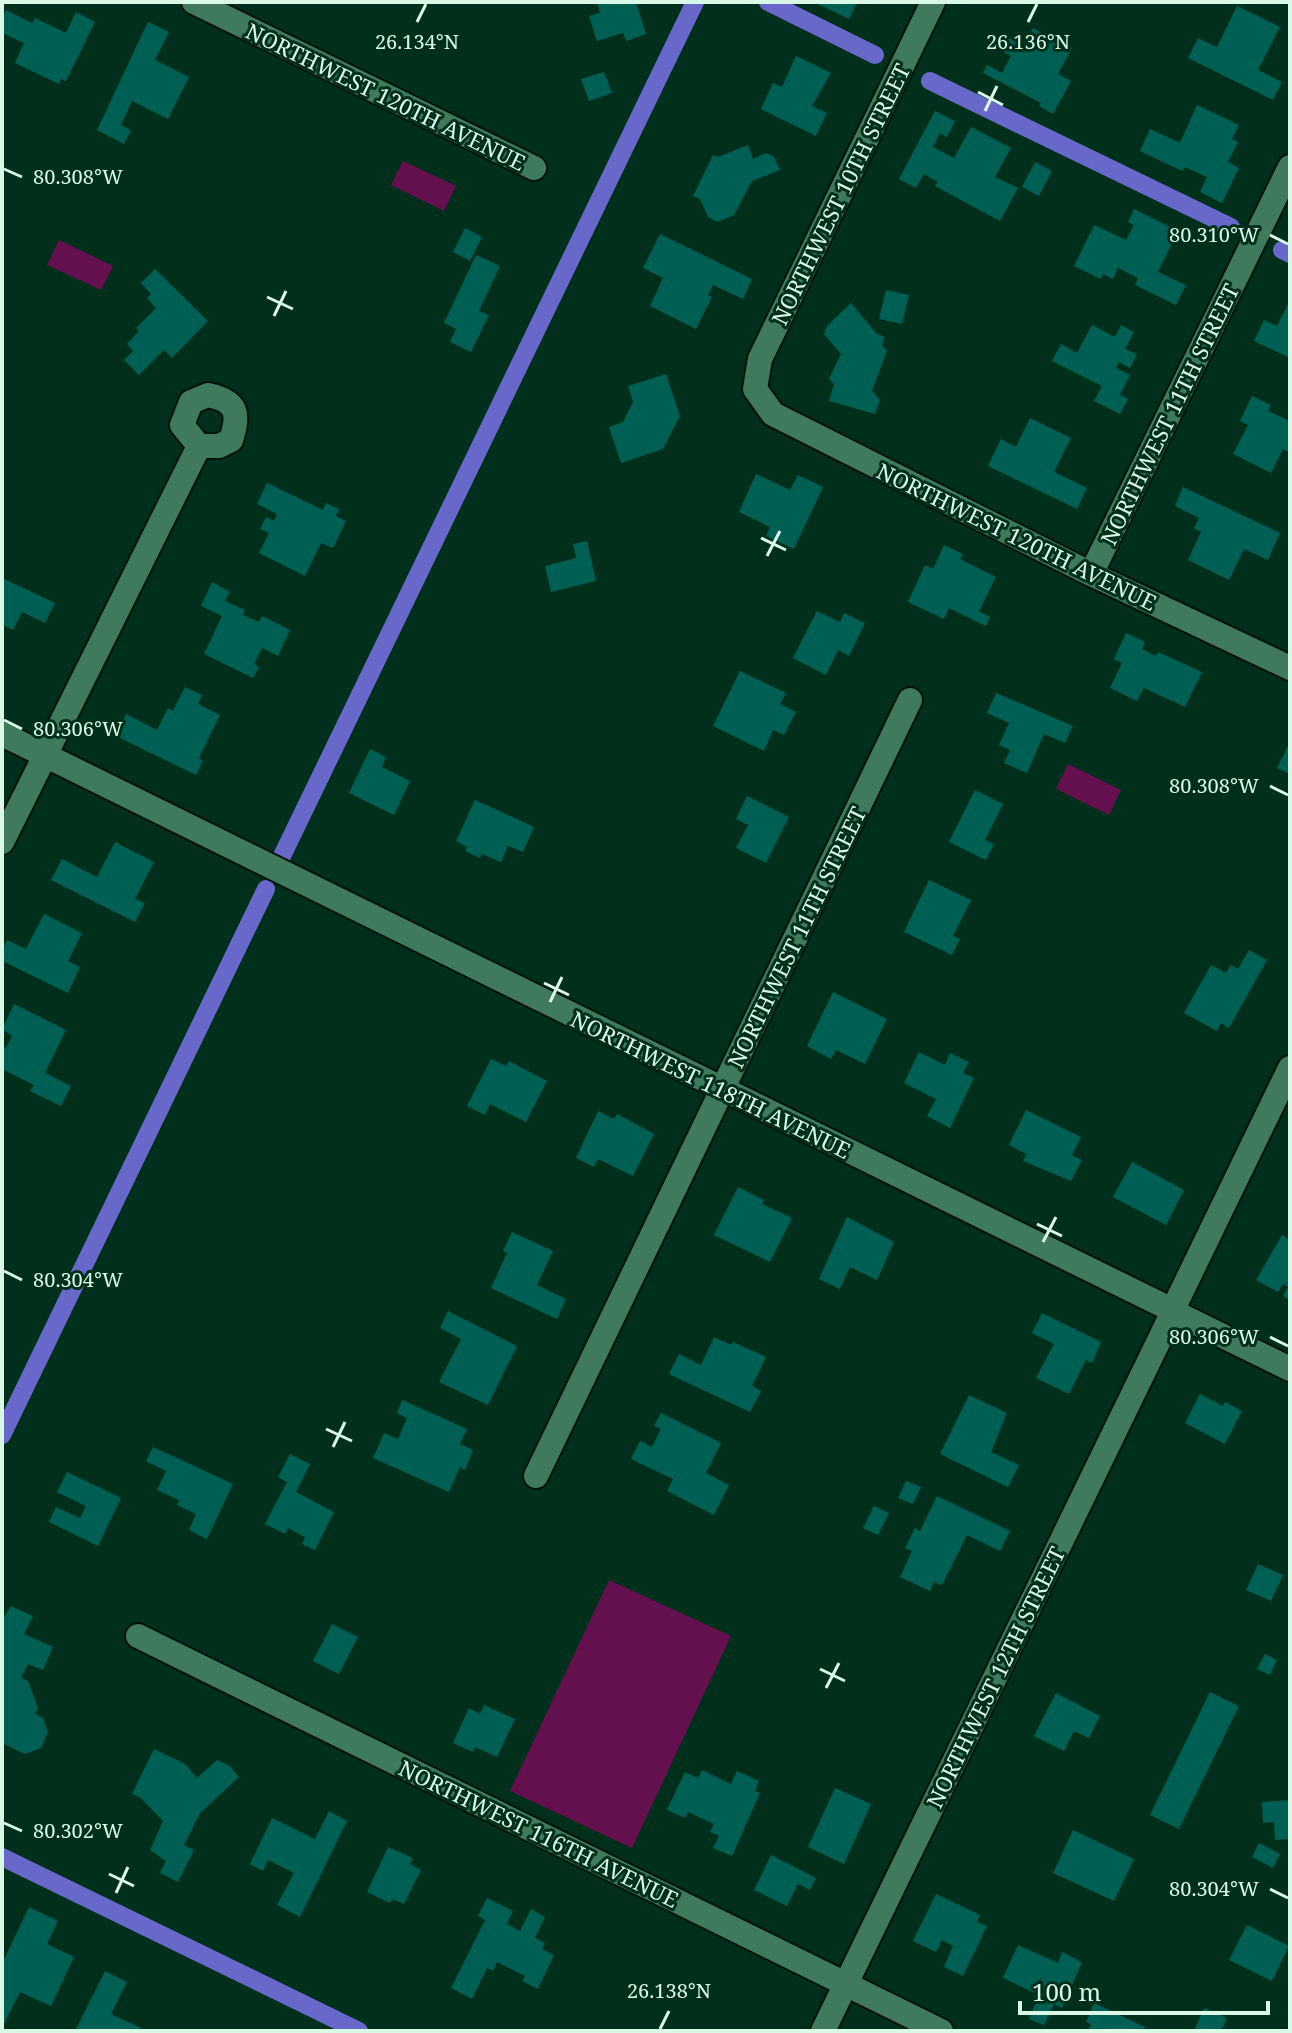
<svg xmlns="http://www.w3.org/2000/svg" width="1292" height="2033" font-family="'Noto Serif',serif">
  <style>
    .green { fill: #64104f }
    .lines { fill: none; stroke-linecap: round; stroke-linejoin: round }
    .canal { stroke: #6868cb; stroke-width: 18 }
    .building { fill: #005f53 }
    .minor-casing { stroke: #03130b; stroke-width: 28 }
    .minor { stroke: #3f7a5d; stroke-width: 24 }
    .ticks { fill: none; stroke: #d9f8e6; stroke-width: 3 }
    .labels { text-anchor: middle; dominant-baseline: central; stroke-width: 6; stroke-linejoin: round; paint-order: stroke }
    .street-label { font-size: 22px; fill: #d9f8e6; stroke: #002f1b }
    .ticks-label { font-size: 20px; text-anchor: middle; fill: #d9f8e6; stroke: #002f1b; stroke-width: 6; stroke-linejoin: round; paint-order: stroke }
  </style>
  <rect width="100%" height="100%" fill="#002f1b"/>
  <path class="green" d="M403,161L456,186L444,211L391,185Z
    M59,240L113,266L101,290L47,265Z
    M1068,764L1121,790L1109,815L1056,789Z
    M609,1580L731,1636L632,1848L510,1791Z"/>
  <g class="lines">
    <path class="canal" d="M768,2L875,55
      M930,81L1231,227
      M1282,250L1290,254
      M282,856L695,2
      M2,1435L266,889
      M2,1857L359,2031"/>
  </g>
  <path class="building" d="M597,2H636L646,34L626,41L623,33L597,41L589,16L600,13Z
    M814,2H857L849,19Z
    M1237,6L1280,27L1258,70L1282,82L1273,100L1188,58L1198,38L1217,47Z
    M6,10L32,23L35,18L66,33L76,12L95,22L66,81L61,79L59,84L15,63L24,43L2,33V18Z
    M148,22L169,32L155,60L189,77L168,119L132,101L121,125L131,130L124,144L97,130Z
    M1033,28L1072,48L1058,74L1071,81L1053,114L1039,106L1041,103L983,73L987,65L1002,73L1011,56L1000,50L1007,37L1024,45Z
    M796,56L831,73L812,106L827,113L816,136L761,109L773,83L782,87Z
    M604,72L612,93L589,101L581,79Z
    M1197,105L1239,125L1232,139L1238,142L1228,162L1239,168L1222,203L1200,192L1207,177L1185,167L1182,171L1140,151L1150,129L1180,143Z
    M935,111L955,121L947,137L940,133L933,147L954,158L971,127L1011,148L995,177L1018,188L1000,221L935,186L938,182L924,174L916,188L899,179Z
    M748,145L753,159L766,153L774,157L780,170L752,181L734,215L717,222L708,217L700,199L693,196L713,155L718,157Z
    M1035,162L1052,171L1039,196L1022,187Z
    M1134,209L1178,231L1158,272L1186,285L1176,305L1135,285L1138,278L1118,268L1113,279L1103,274L1101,279L1074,266L1094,225L1126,240L1134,225L1128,222Z
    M465,228L482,237L470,261L453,252Z
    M660,234L752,279L743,299L713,285L708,295L712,297L696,329L650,306L663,278L643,268Z
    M476,255L500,266L479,311L489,315L471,352L450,342L456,329L444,323Z
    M155,269L208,321L172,358L164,350L139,375L124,360L133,351L127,344L139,331L136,328L156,308L147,298L151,294L141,283Z
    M886,290L909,295L902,324L879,319Z
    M1290,300V358L1254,341L1264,320L1277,326Z
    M851,303L877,334L885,337L882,345L887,351L872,391L880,400L875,414L829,401L834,384L829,379L841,354L824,334L827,326Z
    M1092,325L1115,337L1121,325L1134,332L1125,349L1137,354L1130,368L1119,362L1116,368L1130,375L1120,395L1128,399L1120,414L1094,401L1102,386L1052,361L1061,344L1077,353Z
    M666,374L680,416L663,449L621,463L609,427L623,422L633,402L628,386Z
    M1252,396L1271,405L1268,411L1290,421V452L1283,449L1271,473L1233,454L1248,425L1240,421Z
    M1030,418L1071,438L1054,472L1087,488L1077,509L988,466L1001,439L1016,447Z
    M756,474L790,490L798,475L823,487L794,549L766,536L770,527L739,512Z
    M267,483L323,510L326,503L339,509L336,516L346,521L333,548L321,543L305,576L259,553L269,533L260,529L266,517L274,521L277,514L257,504Z
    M1183,487L1280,533L1268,560L1244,549L1229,580L1188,560L1201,532L1194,528L1199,518L1175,506Z
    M587,541L596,581L551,592L545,566L576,558L573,544Z
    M944,545L963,554L960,559L996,577L979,611L990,617L986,626L949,608L944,619L908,602L925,565L933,569Z
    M2,578L55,603L45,623L22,612L13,630L2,624Z
    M212,582L230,592L225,601L245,610L243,615L259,622L262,616L290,630L278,656L262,648L254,664L259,667L253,678L204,654L222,616L201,606Z
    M817,611L840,622L844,613L865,623L849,656L838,650L826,675L793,658Z
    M1126,633L1145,642L1142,649L1156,656L1158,652L1202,672L1185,707L1144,688L1137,701L1110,688L1122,663L1114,659Z
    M740,671L786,693L780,704L796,712L784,735L773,730L764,751L713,726Z
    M185,687L202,695L198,704L220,715L199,758L203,761L196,775L116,736L126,714L157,730L168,708L173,711Z
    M996,693L1073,726L1065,743L1044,734L1027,773L1004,763L1010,750L999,745L1009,723L987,713Z
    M1290,742V774L1277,768Z
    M370,749L386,757L382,767L410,781L394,815L349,793Z
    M975,790L1003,804L985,840L994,844L986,860L949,842Z
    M747,796L789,817L766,863L736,848L748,825L736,819Z
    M475,800L534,827L523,852L508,846L501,862L482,854L480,858L465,851L467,847L456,841Z
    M115,842L154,862L135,899L145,903L135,922L51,880L62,859L97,877Z
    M929,880L971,900L953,936L960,939L952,955L904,932Z
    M44,914L82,933L68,961L80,967L68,993L2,961V951L7,940L26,949Z
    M1249,950L1267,960L1229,1028L1221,1023L1217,1031L1184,1013L1211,965L1226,973L1231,965L1238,969Z
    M833,992L887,1019L865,1064L836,1050L831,1059L807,1046Z
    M14,1004L66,1030L45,1073L71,1086L61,1106L30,1091L34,1085L2,1069V1046L6,1048L12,1036L2,1029Z
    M919,1052L945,1065L950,1053L969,1062L963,1073L974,1078L950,1128L927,1116L936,1099L904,1083Z
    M491,1059L506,1066L509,1061L547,1081L526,1122L490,1104L485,1115L467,1106Z
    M1026,1110L1081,1137L1072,1155L1082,1160L1071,1181L1023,1161L1026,1154L1009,1145Z
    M598,1111L614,1119L617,1114L654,1134L633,1176L598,1159L594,1167L576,1158Z
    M1132,1162L1184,1190L1166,1225L1113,1197Z
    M738,1187L764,1200L762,1204L792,1218L770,1262L714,1235Z
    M847,1217L894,1242L877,1280L850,1267L840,1289L819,1279Z
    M512,1232L553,1251L537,1285L566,1299L557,1319L491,1288L507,1253L503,1251Z
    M1282,1235L1290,1240V1300L1283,1296L1288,1287L1283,1284L1278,1292L1256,1280Z
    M448,1311L517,1346L488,1405L439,1382L461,1339L440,1328Z
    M1042,1313L1101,1342L1092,1363L1086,1360L1069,1394L1036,1378L1054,1344L1032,1333Z
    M714,1337L731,1345L733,1342L766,1357L752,1386L761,1391L750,1412L669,1374L679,1354L701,1365Z
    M1200,1394L1223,1406L1225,1402L1242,1411L1225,1444L1185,1423Z
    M969,1395L1007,1413L991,1452L1019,1465L1008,1487L940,1454Z
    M402,1400L467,1429L460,1444L473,1450L465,1470L460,1467L449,1492L373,1458L384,1433L398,1439L407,1418L397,1413Z
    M661,1413L721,1443L706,1473L729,1485L714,1515L667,1491L673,1479L631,1459L640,1441L652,1447L661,1429L654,1426Z
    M153,1447L233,1484L207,1539L189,1530L196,1514L177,1505L179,1500L157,1490L166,1471L146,1461Z
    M290,1454L310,1464L296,1492L334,1512L315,1550L302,1544L305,1537L288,1528L285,1534L265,1524L287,1482L278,1477Z
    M67,1472L121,1498L98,1546L49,1522L56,1507L80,1518L86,1506L57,1492Z
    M906,1481L921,1487L913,1504L898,1498Z
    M937,1496L1010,1531L1000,1551L967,1535L942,1585L934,1582L930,1591L900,1577L912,1551L905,1548L915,1528L920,1531Z
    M874,1506L889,1513L878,1535L863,1528Z
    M1258,1564L1283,1575L1271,1601L1246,1590Z
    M11,1606L33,1616L24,1634L53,1647L43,1670L28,1664L21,1678L28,1681L38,1708L35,1714L43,1718L48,1732L41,1748L25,1754L2,1743V1620Z
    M332,1624L358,1637L339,1674L313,1661Z
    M1265,1654L1277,1660L1270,1675L1257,1669Z
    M1210,1692L1239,1706L1179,1829L1150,1815Z
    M1056,1693L1100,1716L1089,1738L1074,1731L1064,1751L1034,1736Z
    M484,1705L515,1719L497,1757L475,1747L473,1752L453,1743L469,1708L480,1714Z
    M154,1749L185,1764L197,1778L217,1760L230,1766L239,1777L200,1813L184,1845L194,1850L178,1882L160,1873L166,1861L150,1850L163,1821L141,1798L132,1794Z
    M702,1770L731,1784L737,1771L759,1781L755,1791L760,1793L732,1856L713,1848L719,1836L710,1832L714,1824L688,1812L685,1818L667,1810L685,1772L698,1778Z
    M835,1788L871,1804L844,1864L808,1847Z
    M1290,1800V1839L1275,1840L1274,1822L1263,1823L1262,1802Z
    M329,1811L347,1821L300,1917L277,1905L294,1873L268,1860L263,1871L250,1864L272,1818L315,1839Z
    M1073,1830L1134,1859L1114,1901L1053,1873Z
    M1259,1843L1280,1854L1273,1868L1252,1857Z
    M388,1847L413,1858L410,1864L421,1870L404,1904L392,1899L390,1903L367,1892Z
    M771,1855L816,1878L810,1890L798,1884L787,1906L754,1890Z
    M936,1894L980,1915L977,1922L987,1926L963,1976L944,1967L953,1946L942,1940L936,1952L913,1941Z
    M487,1898L513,1911L507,1924L520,1931L531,1909L545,1917L535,1938L545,1943L542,1949L554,1955L538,1989L522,1981L525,1976L497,1962L493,1971L487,1968L472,1999L451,1988L485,1920L478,1916Z
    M29,1907L58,1921L47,1944L74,1957L51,2006L20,1992L2,2028V1964Z
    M1247,1925L1289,1946L1272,1981L1229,1960Z
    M1018,1945L1058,1963L1062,1952L1082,1962L1062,2008L1054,2004L1044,2025L1029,2019L1039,1995L1003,1978Z
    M105,1971L127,1982L111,2014L141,2028L140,2031H75Z
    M1094,2003L1145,2027L1143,2031H1088L1091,2024L1086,2022Z
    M1204,2008L1227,2018L1221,2031H1194Z"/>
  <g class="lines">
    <g class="minor-casing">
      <path id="minor" d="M194,2L534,168
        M933,2L760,359L755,389L773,414L1091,574L1290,668
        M208,395C237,401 240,413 231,440L219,446H199L182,425L191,402Z
        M1091,574L1290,167
        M2,734L1162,1305
        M2,842L199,446
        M1177,1301L1290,1068
        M1182,1316L1290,1369
        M536,1476L910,700
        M138,1636L941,2031
        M823,2031L1168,1322"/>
    </g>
    <use href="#minor" class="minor"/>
  </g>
  <path class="ticks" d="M417,22L426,4M1028,22L1037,4M978,92L1003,105M985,111L997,86M4,169L22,177M1270,235L1288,244M267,297L293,309M274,316L286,291M761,538L786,550M767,556L780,531M4,720L22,729M1270,786L1288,795M544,983L569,995M550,1002L562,977M1037,1224L1062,1236M1043,1242L1056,1217M4,1271L22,1280M1270,1337L1288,1346M326,1429L352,1441M333,1447L345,1422M820,1669L845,1681M826,1688L839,1663M4,1823L22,1831M109,1874L134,1886M1270,1889L1288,1898M116,1893L128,1867M660,2029L669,2011"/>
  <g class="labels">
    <g class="street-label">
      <text transform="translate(386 96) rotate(26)">NORTHWEST 120TH AVENUE</text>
      <text transform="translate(840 194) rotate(-64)">NORTHWEST 10TH STREET</text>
      <text transform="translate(1169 414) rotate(-64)">NORTHWEST 11TH STREET</text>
      <text transform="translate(1017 536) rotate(26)">NORTHWEST 120TH AVENUE</text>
      <text transform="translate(796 937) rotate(-64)">NORTHWEST 11TH STREET</text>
      <text transform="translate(711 1084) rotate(26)">NORTHWEST 118TH AVENUE</text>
      <text transform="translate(995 1677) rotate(-64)">NORTHWEST 12TH STREET</text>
      <text transform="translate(539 1833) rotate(26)">NORTHWEST 116TH AVENUE</text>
    </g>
  </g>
  <g class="ticks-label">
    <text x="417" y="49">26.134°N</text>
    <text x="1028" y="49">26.136°N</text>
    <text x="78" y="184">80.308°W</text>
    <text x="1214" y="242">80.310°W</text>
    <text x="78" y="736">80.306°W</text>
    <text x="1214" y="793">80.308°W</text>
    <text x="78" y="1287">80.304°W</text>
    <text x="1214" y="1344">80.306°W</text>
    <text x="78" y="1838">80.302°W</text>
    <text x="1214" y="1896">80.304°W</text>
    <text x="669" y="1998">26.138°N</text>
  </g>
  <rect width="1292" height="2033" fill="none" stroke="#d9f8e6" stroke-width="8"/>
  <path d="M1020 2001v12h248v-12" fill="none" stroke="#d9f8e6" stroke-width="4"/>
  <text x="1032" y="2001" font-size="24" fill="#d9f8e6" stroke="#002f1b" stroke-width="6" paint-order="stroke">100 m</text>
</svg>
